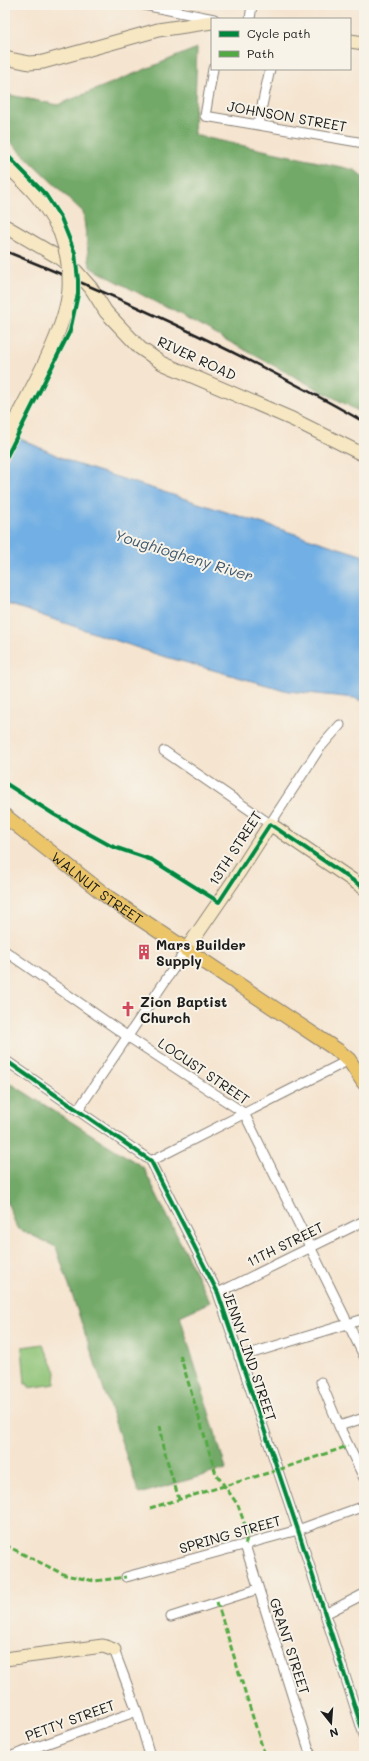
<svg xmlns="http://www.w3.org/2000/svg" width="369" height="1761" font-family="Mali,sans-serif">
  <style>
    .green { fill: #8dc376; stroke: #547049 }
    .forest { fill: #72a967; stroke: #476242 }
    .water { fill: #71afe4; stroke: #466680 }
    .pier { fill: #f5e4cf }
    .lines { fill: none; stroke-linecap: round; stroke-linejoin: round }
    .street-casing { stroke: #888076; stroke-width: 11 }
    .secondary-casing { stroke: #888076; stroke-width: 15 }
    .primary-casing { stroke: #888076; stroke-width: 16 }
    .street { stroke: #fff; stroke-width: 9 }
    .secondary { stroke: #f7e8c3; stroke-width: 13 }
    .primary { stroke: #ecc569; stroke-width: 14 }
    .rail { stroke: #1c1c1c; stroke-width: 2.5 }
    .secondary-bridge-casing { stroke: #888076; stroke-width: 15; stroke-linecap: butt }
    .secondary-bridge { stroke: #f7e8c3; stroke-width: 13 }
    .quiet { stroke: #52a943; stroke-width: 3; stroke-dasharray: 6 3; stroke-linecap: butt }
    .cycleway-casing { stroke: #f7f3e8; stroke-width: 6 }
    .cycleway { stroke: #00873e; stroke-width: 4 }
    .labels { text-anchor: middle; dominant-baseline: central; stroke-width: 4; stroke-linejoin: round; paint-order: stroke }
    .street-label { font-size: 14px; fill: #1c1c1c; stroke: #f7f3e8 }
    .poi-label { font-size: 14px; font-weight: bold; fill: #1c1c1c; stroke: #f7f3e8; text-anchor: start }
    .water-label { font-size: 15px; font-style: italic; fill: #3e576c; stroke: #f7f3e8 }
  </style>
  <rect width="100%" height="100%" fill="#f7f3e8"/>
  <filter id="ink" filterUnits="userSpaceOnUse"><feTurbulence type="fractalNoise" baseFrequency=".025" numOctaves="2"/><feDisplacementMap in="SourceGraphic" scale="8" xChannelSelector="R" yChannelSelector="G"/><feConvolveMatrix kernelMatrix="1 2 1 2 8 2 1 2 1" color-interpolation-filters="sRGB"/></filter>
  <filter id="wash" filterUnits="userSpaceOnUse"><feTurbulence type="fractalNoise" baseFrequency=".012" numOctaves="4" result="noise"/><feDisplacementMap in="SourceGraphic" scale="16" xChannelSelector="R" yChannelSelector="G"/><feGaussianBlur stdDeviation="0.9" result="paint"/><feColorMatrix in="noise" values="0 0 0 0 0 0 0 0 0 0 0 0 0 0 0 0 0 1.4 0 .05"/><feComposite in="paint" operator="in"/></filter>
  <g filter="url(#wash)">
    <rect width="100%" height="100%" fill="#f5e4cf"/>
    <path class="green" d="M43,1344L56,1372L55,1384L29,1388L28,1384H25L22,1347Z"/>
    <path class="forest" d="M197,48L194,135L355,170L364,178V414L90,267L83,212L5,137V94L58,105Z
      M5,1080L143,1167L210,1302L180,1316L226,1469L139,1494L56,1247L17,1228L5,1196Z"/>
    <path class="water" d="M5,432L76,464L364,556V702L355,698L288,691L159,655L5,603Z"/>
    <path class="pier" d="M5,430L18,436L5,462Z"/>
  </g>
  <g filter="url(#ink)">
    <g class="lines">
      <g class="street-casing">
        <path id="street" d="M144,5L214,19
          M250,19L252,5
          M213,69L205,116L364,143
          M258,124L270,69
          M164,751L270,824L319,749L340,725
          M5,951L127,1036L244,1113L364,1356
          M5,1060L151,1161L218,1293L298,1530L364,1735
          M78,1110L186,950
          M151,1161L349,1060
          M218,1293L364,1221
          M239,1357L364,1319
          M321,1382L339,1426L364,1478
          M339,1426L364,1418
          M245,1545L311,1756
          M126,1577L298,1530L364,1506
          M325,1614L364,1594
          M171,1617L258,1589
          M114,1650L137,1711L150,1756
          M12,1756L137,1711"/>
      </g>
      <g class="secondary-casing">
        <path id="secondary" d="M350,41L364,43
          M5,58L29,63L43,62L158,30L212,22
          M5,164C30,187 44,201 60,232
          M5,226L58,257L76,271L91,288L106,312L140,348L162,363L292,419L364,455
          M186,950L234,880L270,824L364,888
          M5,1659L103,1646L114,1650"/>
      </g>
      <g class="primary-casing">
        <g id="primary">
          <path id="s1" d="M5,816L109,898L337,1050L349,1060L364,1083"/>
        </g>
      </g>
      <use href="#street" class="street"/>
      <use href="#secondary" class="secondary"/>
      <use href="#primary" class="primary"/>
      <path class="rail" d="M5,251C127,300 250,357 364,422"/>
      <g class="secondary-bridge-casing">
        <path id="secondary-bridge" d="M5,440C25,399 66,333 69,289C70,269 67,251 60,232"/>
      </g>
      <use href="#secondary-bridge" class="secondary-bridge"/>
      <path class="quiet" d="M180,1355L216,1474L238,1505L248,1534L245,1545
        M160,1425L166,1457L179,1499
        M150,1508L278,1470L348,1446
        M5,1545L65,1575L95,1581L126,1577
        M217,1602L265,1756"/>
      <g class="cycleway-casing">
        <path id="cycleway" d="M5,153L46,195L61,218L75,253L78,280V294L70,331L5,460
          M5,783L55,815L111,846L152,860L219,902L270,824L364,888
          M5,1060L151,1161L218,1293L298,1530L364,1735"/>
      </g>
      <use href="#cycleway" class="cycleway"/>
    </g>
  </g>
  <defs>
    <g id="building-bare" transform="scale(1.2)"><path d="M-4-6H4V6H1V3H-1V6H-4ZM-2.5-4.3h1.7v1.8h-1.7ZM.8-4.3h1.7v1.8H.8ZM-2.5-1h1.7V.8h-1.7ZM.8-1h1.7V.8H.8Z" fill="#d1495b" stroke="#f7f3e8" stroke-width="2.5" paint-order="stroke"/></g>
    <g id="church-bare" transform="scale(1.2)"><path d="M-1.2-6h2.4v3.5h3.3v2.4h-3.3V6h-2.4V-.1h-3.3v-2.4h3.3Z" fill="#d1495b" stroke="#f7f3e8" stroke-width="2.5" paint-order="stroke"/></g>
  </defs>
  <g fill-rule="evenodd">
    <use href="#building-bare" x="144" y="952"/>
    <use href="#church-bare" x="128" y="1009"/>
  </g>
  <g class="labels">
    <g class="street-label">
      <text transform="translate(287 116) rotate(10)">JOHNSON STREET</text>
      <text transform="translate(197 358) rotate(25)">RIVER ROAD</text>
      <text transform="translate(235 848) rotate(-57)">13TH STREET</text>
      <text stroke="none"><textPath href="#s1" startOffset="117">WALNUT STREET</textPath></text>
      <text transform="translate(204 1071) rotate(34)">LOCUST STREET</text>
      <text transform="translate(285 1244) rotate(-26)">11TH STREET</text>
      <text transform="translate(250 1356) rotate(71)">JENNY LIND STREET</text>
      <text transform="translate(230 1534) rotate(-16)">SPRING STREET</text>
      <text transform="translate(290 1646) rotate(72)">GRANT STREET</text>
      <text transform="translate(70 1720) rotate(-20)">PETTY STREET</text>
    </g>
    <g class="poi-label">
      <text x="156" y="944">Mars Builder<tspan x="156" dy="16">Supply</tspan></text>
      <text x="140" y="1001">Zion Baptist<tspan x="140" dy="16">Church</tspan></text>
    </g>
    <g class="water-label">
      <text transform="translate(184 555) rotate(17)">Youghiogheny River</text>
    </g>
  </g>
  <rect width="369" height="1761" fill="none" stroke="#f7f3e8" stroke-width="20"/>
  <rect x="211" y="18" width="140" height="52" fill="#f7f3e8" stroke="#9f9d96"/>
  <rect x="219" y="31" width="20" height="6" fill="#00873e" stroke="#9f9d96"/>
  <text x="247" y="38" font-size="12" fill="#1c1c1c">Cycle path</text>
  <rect x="219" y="51" width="20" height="6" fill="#52a943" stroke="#9f9d96"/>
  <text x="247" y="58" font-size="12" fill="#1c1c1c">Path</text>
  <g transform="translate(331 1723) rotate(163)" stroke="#f7f3e8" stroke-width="3" paint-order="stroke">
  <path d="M0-3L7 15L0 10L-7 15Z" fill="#1c1c1c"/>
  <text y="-6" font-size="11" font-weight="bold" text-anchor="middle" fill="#1c1c1c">N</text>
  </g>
</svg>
